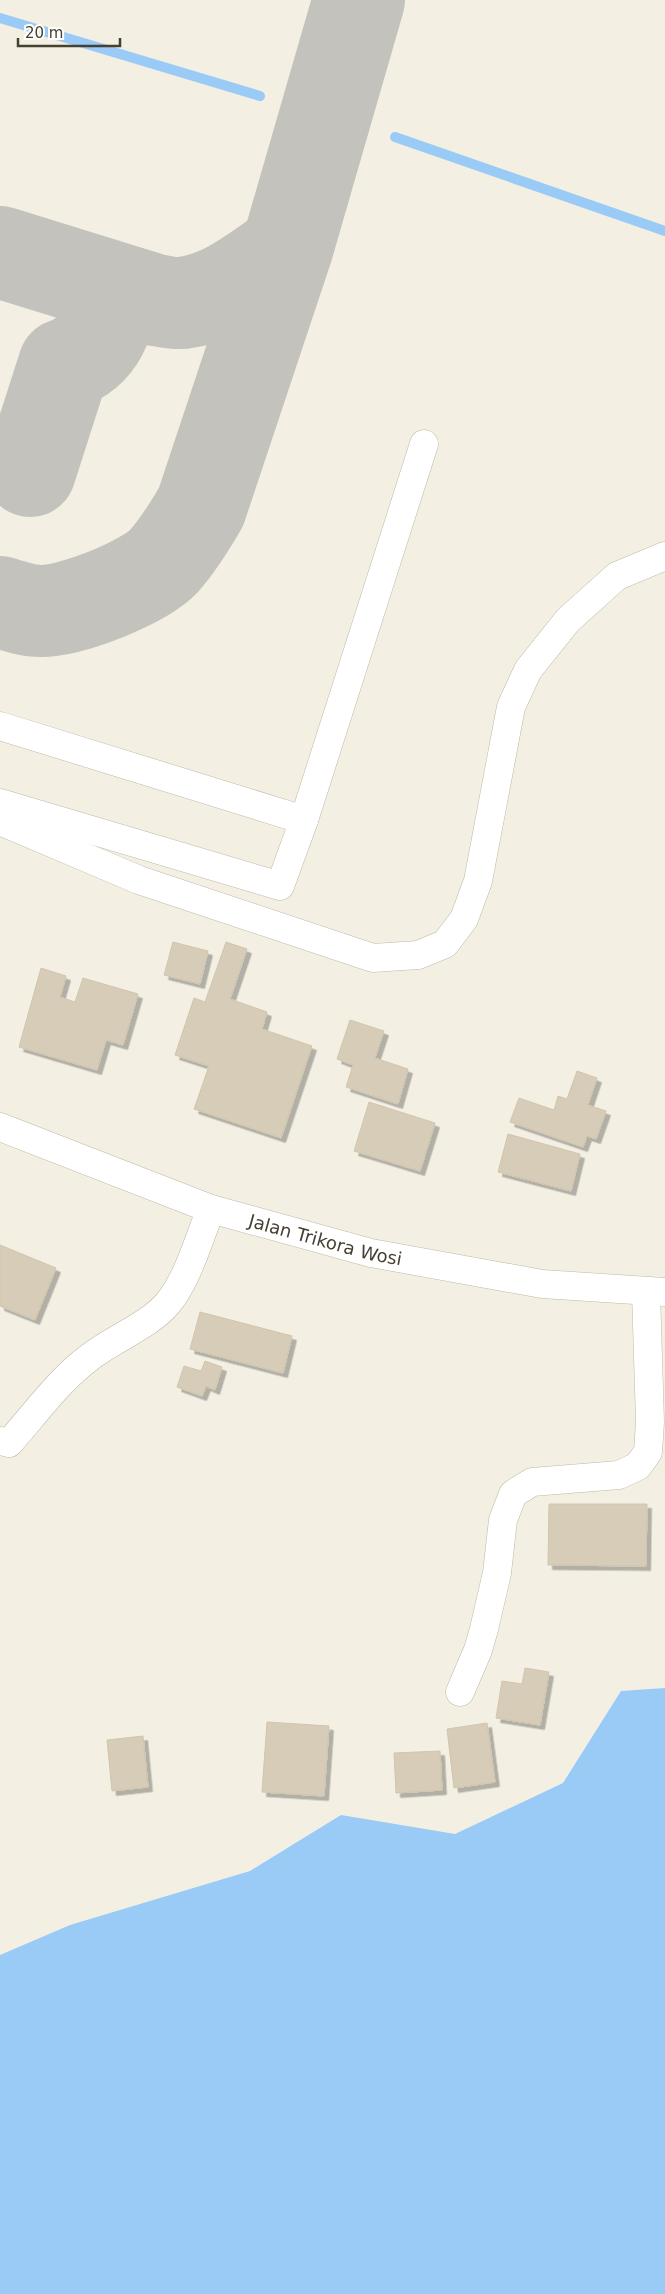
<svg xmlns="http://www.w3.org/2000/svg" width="665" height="2294" font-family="'DejaVu Sans',sans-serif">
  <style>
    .water { fill: #9acaf6 }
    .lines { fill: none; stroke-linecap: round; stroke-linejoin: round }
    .stream { stroke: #9acaf6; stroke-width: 10 }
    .taxiway { stroke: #c4c2bc; stroke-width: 92 }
    .building { fill: #d6ccb8; stroke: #d1c5ab; filter: url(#shadow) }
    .minor-casing { stroke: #c0b8a5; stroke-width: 29 }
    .minor { stroke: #fff; stroke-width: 28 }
    .labels { text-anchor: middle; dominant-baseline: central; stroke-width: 4; stroke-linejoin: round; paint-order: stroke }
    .street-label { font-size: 18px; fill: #464033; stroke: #fff }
  </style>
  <defs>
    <filter id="shadow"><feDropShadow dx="4.5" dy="4.5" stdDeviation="0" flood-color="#0004"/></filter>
  </defs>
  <rect width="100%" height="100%" fill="#f3f0e3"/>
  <path class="water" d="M665,1688V2294H0V1955L70,1925L250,1871L341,1815L455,1834L563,1783L621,1691Z"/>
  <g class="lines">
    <path class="stream" d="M0,18L260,96
      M395,137L665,231"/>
    <path class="taxiway" d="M0,252L155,300C164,301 174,304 182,303C223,298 254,272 287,249
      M30,471L64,365C98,353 116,320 107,285
      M0,602C13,606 28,611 41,611C72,611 143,583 164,561C179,544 190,526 201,507L287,249L359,0"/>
  </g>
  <path class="building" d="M173,942L208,951L200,984L164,975Z
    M226,942L247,949L230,999L267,1012L262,1029L312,1046L281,1138L194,1109L209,1066L175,1055L194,998L205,1002Z
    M41,968L66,976L60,997L75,1002L83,978L138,994L123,1045L106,1040L97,1070L19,1047Z
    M350,1020L384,1031L375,1058L408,1069L398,1104L346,1087L353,1065L337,1059Z
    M577,1071L597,1078L588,1105L606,1111L596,1139L587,1136L583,1147L510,1122L519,1098L554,1110L558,1096L567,1099Z
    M369,1102L435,1123L420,1171L354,1151Z
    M508,1134L580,1154L571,1191L498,1172Z
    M0,1245L56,1268L35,1320L0,1306Z
    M200,1312L292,1336L283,1373L190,1349Z
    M205,1361L222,1367L215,1390L206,1386L202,1396L177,1387L184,1366L201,1371Z
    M549,1504H647L646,1566L548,1565Z
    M525,1668L549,1672L540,1725L496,1718L502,1681L522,1684Z
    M267,1722L329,1726L324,1796L262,1792Z
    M487,1723L495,1782L454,1788L447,1729Z
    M143,1736L148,1787L112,1791L107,1740Z
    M440,1751L442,1790L396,1793L394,1753Z"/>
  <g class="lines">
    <g class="minor-casing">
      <g id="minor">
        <path d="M0,726L304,820L424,444"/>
        <path d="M0,803L280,886L304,820"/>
        <path d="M0,821L139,880L373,958L418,955L445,944L464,919L478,881L511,707L528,670L568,620L617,576L665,556"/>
        <path id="s1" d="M0,1127L211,1209L371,1253L542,1284L665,1292"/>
        <path d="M0,1441L9,1443C35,1414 59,1380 90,1357C113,1339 150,1325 168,1303C188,1279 199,1238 211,1209"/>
        <path d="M460,1692L478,1650L484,1629L497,1573L503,1520L513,1494L532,1482L619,1475L638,1466L648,1452L650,1422L646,1292"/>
      </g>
    </g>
    <use href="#minor" class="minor"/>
  </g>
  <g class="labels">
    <g class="street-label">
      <text stroke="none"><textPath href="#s1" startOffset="345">Jalan Trikora Wosi</textPath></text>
    </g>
  </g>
  <path d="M18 38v8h102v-8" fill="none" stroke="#464033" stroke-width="2.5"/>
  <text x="25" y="38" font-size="15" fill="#464033" stroke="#ffffff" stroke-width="4" paint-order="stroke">20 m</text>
</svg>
